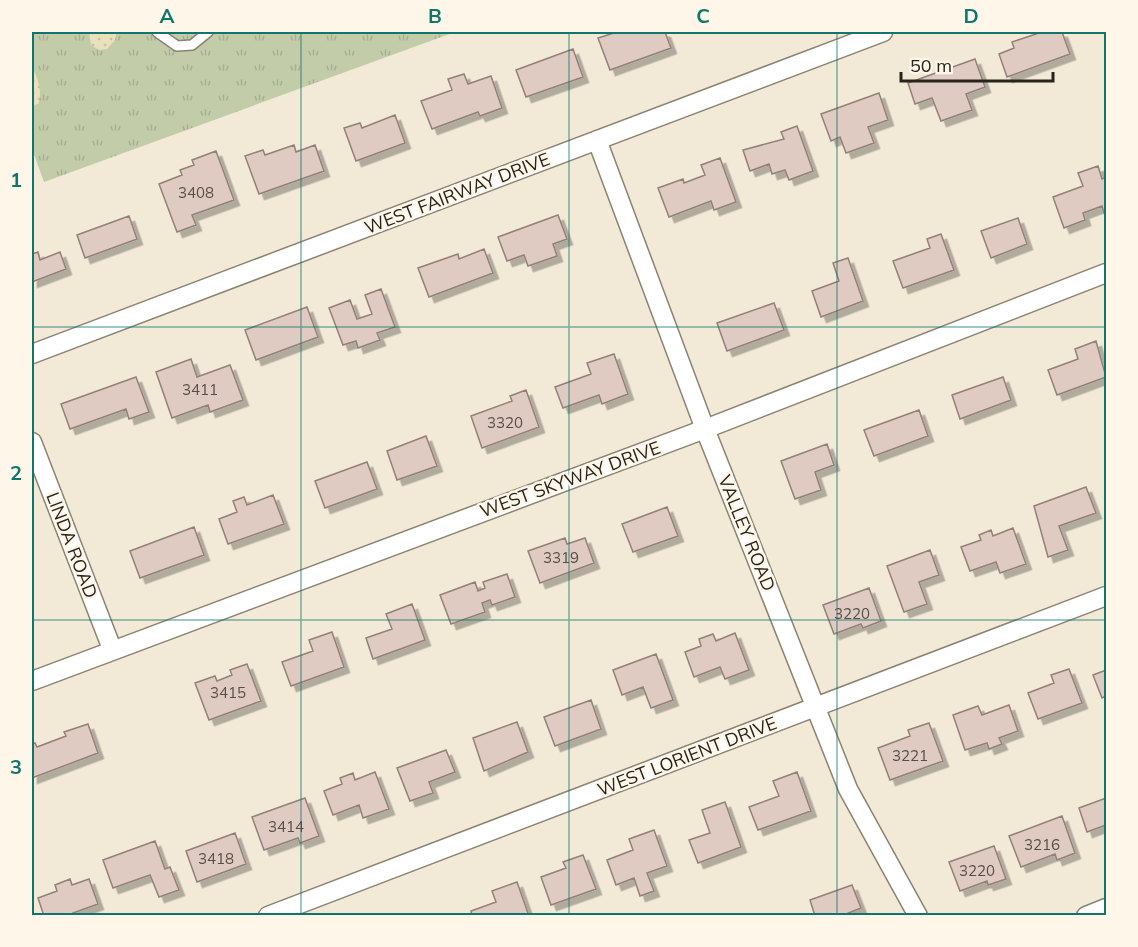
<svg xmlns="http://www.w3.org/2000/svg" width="1138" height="947" font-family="Mulish,sans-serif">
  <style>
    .grass { fill: url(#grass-tufts) }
    .sand { fill: url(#sand-dots) }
    .building { fill: #e0cbc3; stroke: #938078; stroke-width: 1.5; filter: url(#shadow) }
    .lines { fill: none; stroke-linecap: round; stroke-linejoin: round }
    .lane-casing { stroke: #8b8372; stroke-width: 12 }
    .street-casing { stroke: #8b8372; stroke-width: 21 }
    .lane { stroke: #fff; stroke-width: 9 }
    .street { stroke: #fff; stroke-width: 18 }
    .grid { fill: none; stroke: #0f766e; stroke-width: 1.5; stroke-opacity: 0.55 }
    .labels { text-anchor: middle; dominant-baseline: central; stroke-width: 5; stroke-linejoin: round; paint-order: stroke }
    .number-label { font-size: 15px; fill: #554e46 }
    .street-label { font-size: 18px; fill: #27241d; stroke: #fef6e8 }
    .neatline { fill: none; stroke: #0f766e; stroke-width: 2 }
    .grid-label { font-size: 20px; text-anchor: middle; font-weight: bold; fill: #0f766e }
  </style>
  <defs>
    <pattern id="grass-tufts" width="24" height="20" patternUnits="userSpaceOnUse" patternTransform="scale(1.5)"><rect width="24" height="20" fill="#c2cca9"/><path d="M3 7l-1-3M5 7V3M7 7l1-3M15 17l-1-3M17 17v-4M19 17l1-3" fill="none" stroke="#a7af91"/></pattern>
    <pattern id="sand-dots" width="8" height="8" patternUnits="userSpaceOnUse" patternTransform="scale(1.5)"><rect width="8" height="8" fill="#eae0bb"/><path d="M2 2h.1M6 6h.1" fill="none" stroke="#c9c0a0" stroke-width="1.8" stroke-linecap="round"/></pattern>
    <filter id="shadow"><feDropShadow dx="5.5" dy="5.5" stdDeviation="0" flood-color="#0004"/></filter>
  </defs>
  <rect width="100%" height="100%" fill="#f2e9d7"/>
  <path class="grass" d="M32,32H455L44,182L32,149Z"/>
  <path class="sand" d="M89,32H117L115,40L107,49L99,50L91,45Z
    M32,67C38,78 42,91 39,103L32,107Z"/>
  <path class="building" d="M617,32H665L671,48L610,70L598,38Z
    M1042,32H1062L1070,54L1007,77L999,54L1014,48L1012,42Z
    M573,49L583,77L526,97L516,70Z
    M975,59L985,87L966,94L972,110L941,121L932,98L915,104L908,83Z
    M464,74L468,84L491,76L502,108L480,116L478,112L432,129L421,101L452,90L448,79Z
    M879,93L888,120L868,127L874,143L846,153L840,137L831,141L821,114Z
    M395,115L405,143L356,161L344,128L360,123L362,128Z
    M797,126L813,171L789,180L785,170L772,174L769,164L750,171L743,150L784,139L781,132Z
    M294,145L296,152L315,145L324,171L259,194L245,156L263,150L265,155Z
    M216,151L234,200L192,215L196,225L177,232L159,184L182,175L180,170L194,165L192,160Z
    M720,158L736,202L714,210L711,201L669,217L658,188L683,179L684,183L705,175L701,165Z
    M1098,166L1102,179L1106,177V212L1104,213L1102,206L1083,213L1085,220L1064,228L1053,197L1083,186L1078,173Z
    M558,215L567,239L553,244L557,256L528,266L524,255L507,261L498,237Z
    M129,216L137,239L85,258L77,235Z
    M1018,218L1027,244L991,258L981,231Z
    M941,234L954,270L903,288L893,261L930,248L927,239Z
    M484,249L493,273L429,297L418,268L458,254L459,259Z
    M38,252L40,260L60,252L66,269L32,282V254Z
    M848,258L863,301L821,317L812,291L839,281L833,263Z
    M381,289L395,327L377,333L380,340L358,348L356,341L343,345L329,308L350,300L357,319L372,314L365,295Z
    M774,303L784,330L727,351L717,323Z
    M307,307L318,337L256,360L245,330Z
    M1096,341L1106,377L1057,395L1048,370L1078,359L1075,349Z
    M614,354L628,394L602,404L599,395L563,408L555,387L591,374L587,363Z
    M191,359L197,377L230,365L243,400L210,412L208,405L172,418L156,372Z
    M136,377L149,412L129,419L126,409L70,429L61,404Z
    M1003,377L1011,400L960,419L952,395Z
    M526,390L539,427L482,448L471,416L512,401L510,396Z
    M919,410L928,436L874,456L864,430Z
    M426,436L437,466L397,480L387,451Z
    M827,444L834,465L815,472L821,490L795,499L781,461Z
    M367,462L377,489L325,508L315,481Z
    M1086,487L1096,513L1059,526L1068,550L1048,557L1034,506Z
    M273,495L284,524L228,544L219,519L237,512L233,501L244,497L247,505Z
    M667,507L678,536L633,552L622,524Z
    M194,527L204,555L140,578L130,551Z
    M1013,528L1026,564L1000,573L996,562L970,571L961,547L981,540L979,535L991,530L993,536Z
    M565,538L567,544L585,538L594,563L540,583L528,551Z
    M930,550L939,575L919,582L927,604L904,612L887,566Z
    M507,574L515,597L492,605L490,600L482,603L485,612L451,624L440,595L475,582L478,591L485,588L483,582Z
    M869,588L881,621L863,628L861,624L834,634L823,605Z
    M412,604L425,640L373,659L366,638L392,629L386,614Z
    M332,632L344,667L291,686L282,662L313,651L309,640Z
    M735,633L749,670L725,679L720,667L694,677L685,652L701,646L699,639L713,634L716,641Z
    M656,654L673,700L651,708L643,687L622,695L613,670Z
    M247,664L261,701L209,720L195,683L215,676L217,681L232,675L230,670Z
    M1069,669L1082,703L1038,719L1028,693L1054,683L1051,675Z
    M1106,670V696L1102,698L1093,675Z
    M591,700L601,729L555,746L544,717Z
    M1009,705L1018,731L999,738L1002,744L989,749L987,743L965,750L953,715L978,706L982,715Z
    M517,722L528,752L484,771L473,738Z
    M929,723L943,761L890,780L878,748L910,736L908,730Z
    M88,724L98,753L32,778V744L35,743L37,747L66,736L64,732Z
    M446,750L455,772L429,782L433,793L410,801L397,768Z
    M375,772L389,809L363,818L359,805L333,815L324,791L342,784L340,778L353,773L355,780Z
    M797,772L811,811L758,830L749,807L779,796L773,781Z
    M305,798L319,836L300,843L298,838L264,850L252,817Z
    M1106,798V825L1087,832L1079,808Z
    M725,802L741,847L698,863L689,840L710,833L702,810Z
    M1062,816L1075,853L1057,860L1055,854L1021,867L1009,836Z
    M654,830L667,866L647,873L654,891L640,896L634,878L616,885L607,860L633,850L629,839Z
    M235,833L246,864L197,882L186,851Z
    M155,841L165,869L170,867L179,890L159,897L150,875L113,888L103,860Z
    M994,846L1006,879L988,885L987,881L960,891L949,862Z
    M583,855L596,889L551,905L541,877L566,868L563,862Z
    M70,879L72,885L89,879L98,904L73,913L74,916H44L38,898L57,891L55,885Z
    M517,882L529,916H472L471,911L496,902L492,891Z
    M852,885L861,908L841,916H815L810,900Z"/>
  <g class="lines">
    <g class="lane-casing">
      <path id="lane" d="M157,32L177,46L192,45L208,32"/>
    </g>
    <g class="street-casing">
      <path id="street" d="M597,140L705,429L848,789L918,916
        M32,354L883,32
        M32,442L112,649
        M32,681L705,429L1106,273
        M268,916L1106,596
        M1086,916L1106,908"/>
    </g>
    <use href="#lane" class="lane"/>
    <use href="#street" class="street"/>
  </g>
  <path class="grid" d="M301,32V916M569,32V916M837,32V916M32,327H1106M32,620H1106"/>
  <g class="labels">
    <g class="number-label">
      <text x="196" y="192">3408</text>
      <text x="200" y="389">3411</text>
      <text x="505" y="422">3320</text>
      <text x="561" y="557">3319</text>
      <text x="852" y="613">3220</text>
      <text x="228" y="692">3415</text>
      <text x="910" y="755">3221</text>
      <text x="286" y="826">3414</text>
      <text x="1042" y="844">3216</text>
      <text x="216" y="858">3418</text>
      <text x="977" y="870">3220</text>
    </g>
    <g class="street-label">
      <text transform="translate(457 193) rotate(-21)">WEST FAIRWAY DRIVE</text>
      <text transform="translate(570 479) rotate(-20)">WEST SKYWAY DRIVE</text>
      <text transform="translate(747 533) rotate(68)">VALLEY ROAD</text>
      <text transform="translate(72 545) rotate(69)">LINDA ROAD</text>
      <text transform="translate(687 756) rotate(-21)">WEST LORIENT DRIVE</text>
    </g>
  </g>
  <rect width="1138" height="947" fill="none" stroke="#fef6e8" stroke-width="66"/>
  <path d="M901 72v9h152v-9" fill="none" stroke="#27241d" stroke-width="3"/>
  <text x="910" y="72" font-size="18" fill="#27241d" stroke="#fef6e8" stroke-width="4.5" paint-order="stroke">50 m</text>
  <rect x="33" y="33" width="1072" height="881" class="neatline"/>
  <g class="grid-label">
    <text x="167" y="23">A</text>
    <text x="435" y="23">B</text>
    <text x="703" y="23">C</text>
    <text x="971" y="23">D</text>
    <text x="16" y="187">1</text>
    <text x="16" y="480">2</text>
    <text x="16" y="774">3</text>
  </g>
</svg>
